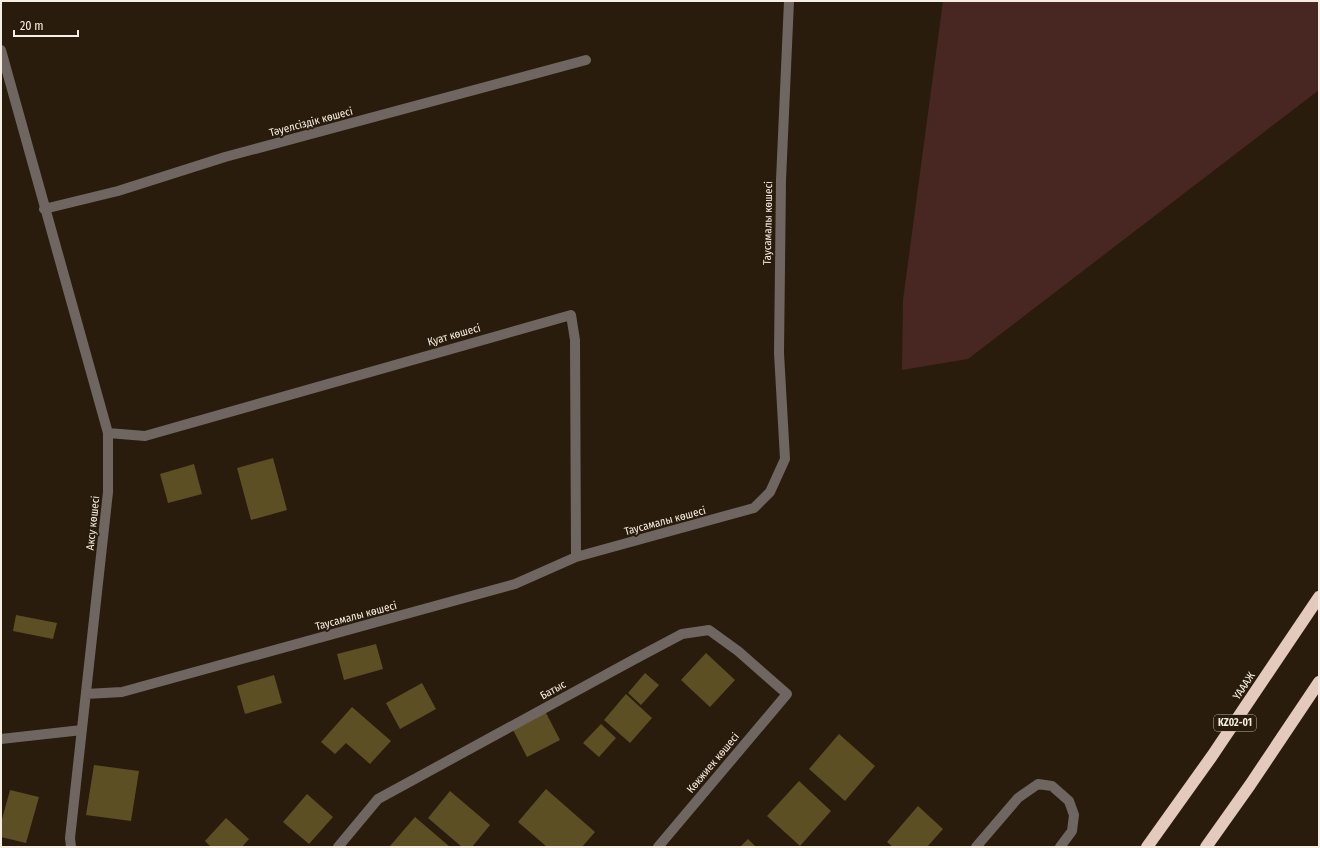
<svg xmlns="http://www.w3.org/2000/svg" width="1320" height="848" font-family="'Fira Sans Condensed',sans-serif">
  <style>
    .green { fill: #482622 }
    .building { fill: #5d4f24 }
    .lines { fill: none; stroke-linecap: round; stroke-linejoin: round }
    .minor { stroke: #706661; stroke-width: 10 }
    .motorway { stroke: #e3cabd; stroke-width: 12 }
    .labels { text-anchor: middle; dominant-baseline: central; stroke-width: 4; stroke-linejoin: round; paint-order: stroke }
    .shield { fill: #291c0c; stroke: #b9afa2; stroke-width: 1 }
    .shield-label { font-size: 10px; font-weight: bold; fill: #f7eee3 }
    .street-label { font-size: 11px; fill: #f7eee3; stroke: #291c0c }
  </style>
  <rect width="100%" height="100%" fill="#291c0c"/>
  <path class="green" d="M943,1H1319V90L968,359L902,370L903,300Z"/>
  <path class="building" d="M273,458L287,510L251,520L237,468Z
    M194,464L202,494L168,503L160,474Z
    M16,615L57,623L53,639L13,631Z
    M376,644L383,669L344,680L337,654Z
    M706,653L735,680L710,707L681,680Z
    M645,673L659,685L641,705L628,693Z
    M274,675L282,703L245,714L237,686Z
    M422,683L436,709L400,729L386,703Z
    M626,694L652,718L630,743L604,720Z
    M352,707L391,741L370,764L346,743L335,754L321,742Z
    M545,711L560,740L527,757L512,728Z
    M601,724L616,738L599,757L583,743Z
    M839,734L875,766L845,801L809,769Z
    M94,765L139,771L131,821L86,815Z
    M799,781L831,811L800,846L767,816Z
    M546,789L595,832L582,847H547L518,822Z
    M10,790L39,797L26,843L1,837V823Z
    M450,791L490,825L472,847H462L428,818Z
    M307,794L333,817L309,844L283,822Z
    M918,806L943,829L927,847H893L887,842Z
    M415,817L450,847H392L390,846Z
    M226,818L249,839L242,847H211L205,841Z
    M748,839L756,847H740Z"/>
  <g class="lines">
    <path class="minor" d="M1,50L108,433V492L70,838L71,847
      M44,209L118,191L225,157L586,60
      M108,433L145,436L571,315L575,340L576,557
      M86,694L122,692L515,584L576,557L754,508L770,492L785,459L779,353L781,180L789,1
      M1,739L82,730
      M338,847L378,799L633,660L682,634L709,630L738,651L787,694L658,847
      M976,847L1018,798L1038,784L1052,786L1069,801L1074,815L1072,831L1060,847"/>
    <path class="motorway" d="M1147,847L1212,756L1319,597
      M1206,847L1250,785L1319,682"/>
  </g>
  <g class="labels">
    <rect class="shield" x="1214" y="715" width="42" height="16" rx="3"/>
    <g class="shield-label">
      <text x="1235" y="723">KZ02-01</text>
    </g>
    <g class="street-label">
      <text transform="translate(311 122) rotate(-15)">Тәуелсіздік көшесі</text>
      <text transform="translate(768 223) rotate(-89)">Таусамалы көшесі</text>
      <text transform="translate(454 335) rotate(-16)">Қуат көшесі</text>
      <text transform="translate(665 521) rotate(-15)">Таусамалы көшесі</text>
      <text transform="translate(93 523) rotate(-84)">Аксу көшесі</text>
      <text transform="translate(356 616) rotate(-15)">Таусамалы көшесі</text>
      <text transform="translate(1244 686) rotate(-56)">ҮАААЖ</text>
      <text transform="translate(553 690) rotate(-29)">Батыс</text>
      <text transform="translate(713 763) rotate(-50)">Көкжиек көшесі</text>
    </g>
  </g>
  <rect width="1320" height="848" fill="none" stroke="#f7eee3" stroke-width="4"/>
  <path d="M14 30v6h64v-6" fill="none" stroke="#f7eee3" stroke-width="2"/>
  <text x="20" y="30" font-size="12" fill="#f7eee3" stroke="#291c0c" stroke-width="3" paint-order="stroke">20 m</text>
</svg>
